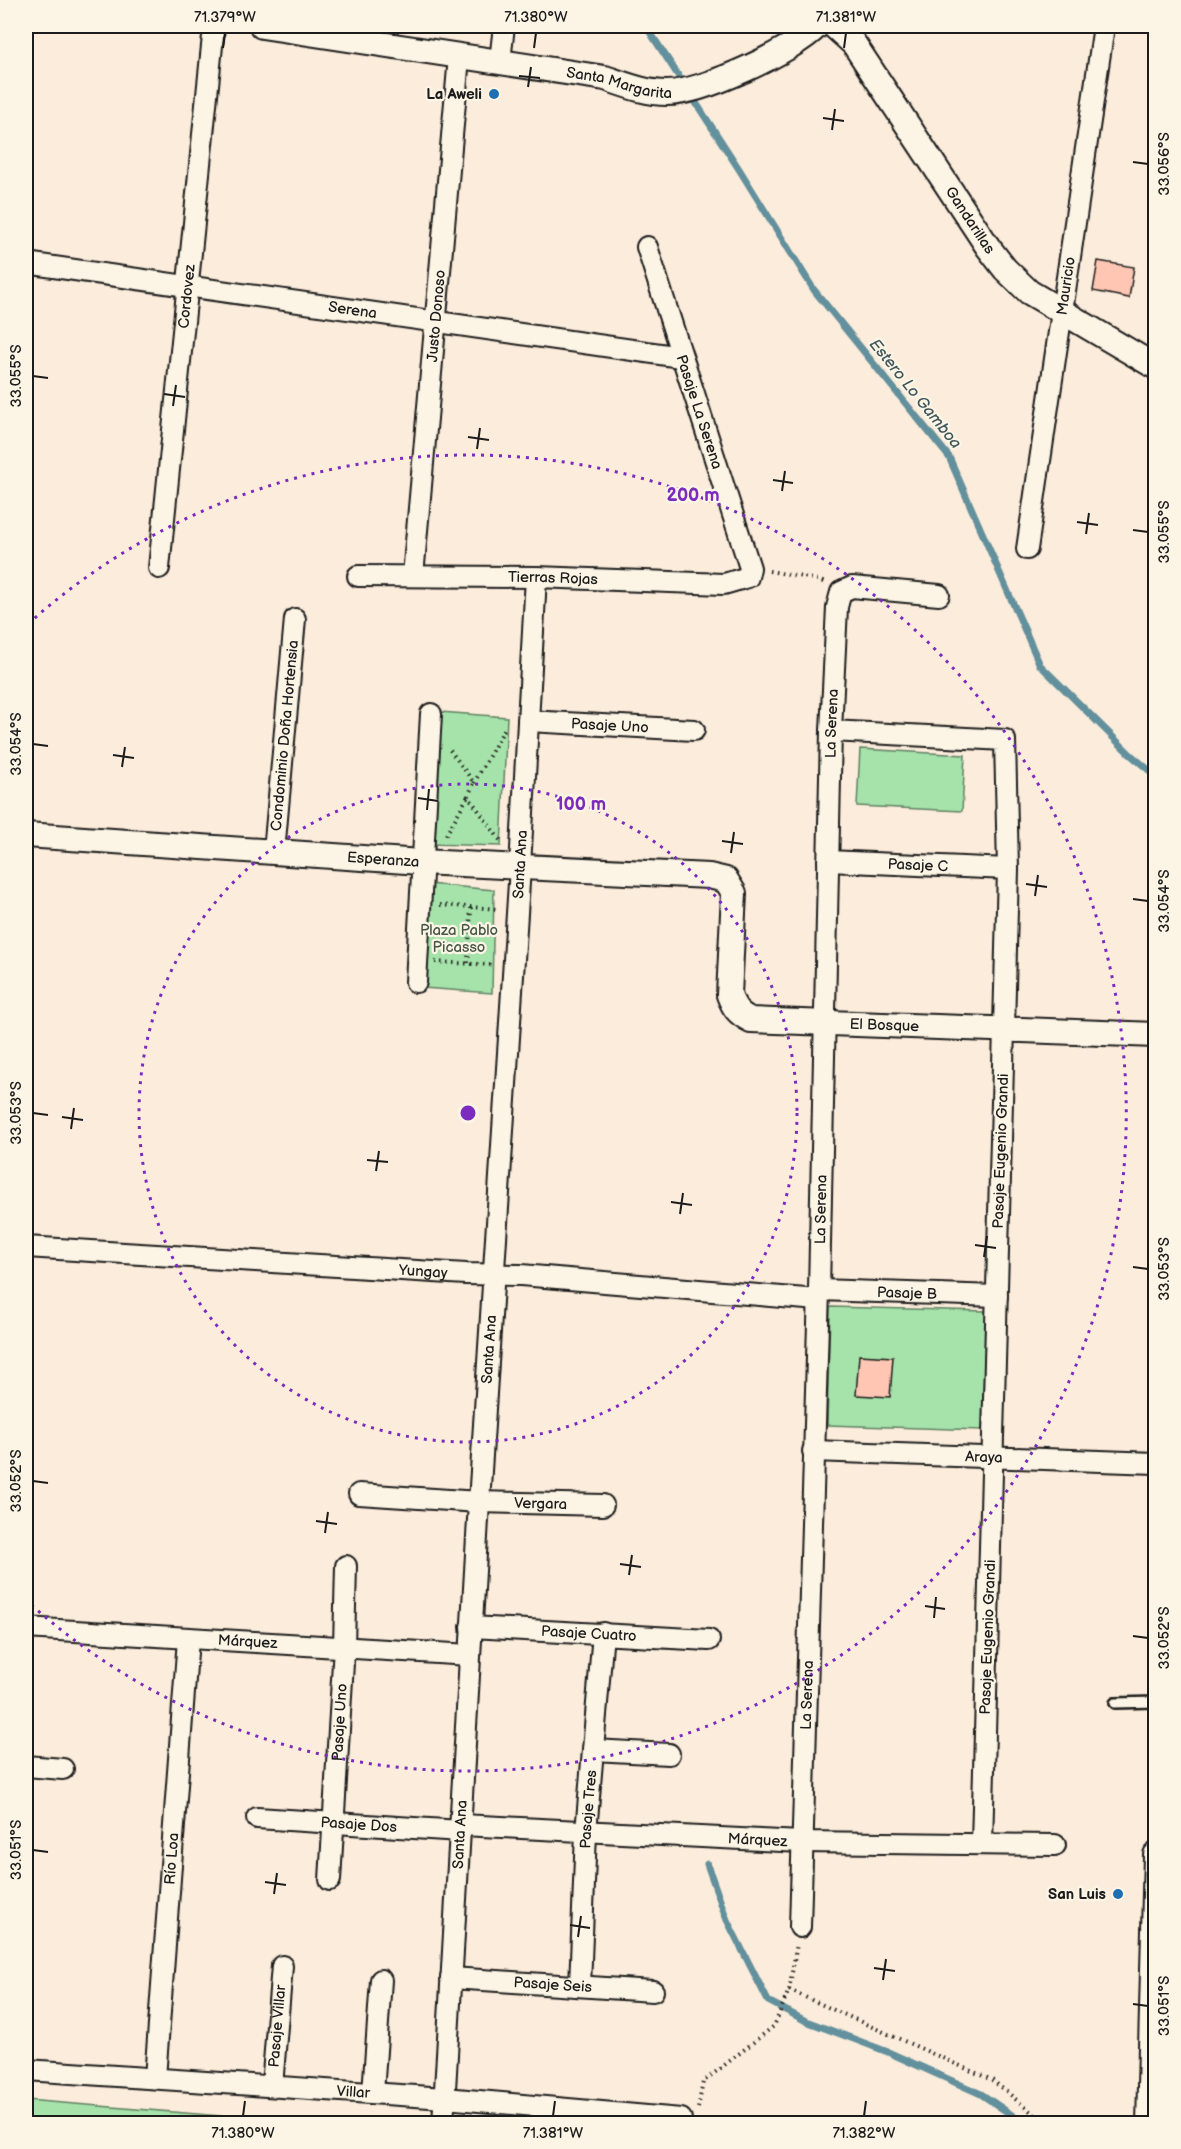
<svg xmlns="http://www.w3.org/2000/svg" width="1181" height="2149" font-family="'Balsamiq Sans',sans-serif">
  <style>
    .green { fill: #a5e3aa; stroke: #608063; stroke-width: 1.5 }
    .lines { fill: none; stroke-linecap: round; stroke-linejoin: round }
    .stream { stroke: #62909c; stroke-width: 7 }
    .building { fill: #fec6b3; stroke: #1c1c1c; stroke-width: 1.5 }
    .service-casing { stroke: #1c1c1c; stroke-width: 14 }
    .minor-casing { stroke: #1c1c1c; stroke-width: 24 }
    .tertiary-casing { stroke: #1c1c1c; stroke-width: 28 }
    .path { stroke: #1c1c1c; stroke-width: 4; stroke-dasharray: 1.5 4.5; stroke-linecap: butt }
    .service { stroke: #fcf5e5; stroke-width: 9 }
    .minor { stroke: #fcf5e5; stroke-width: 20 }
    .tertiary { stroke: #fcf5e5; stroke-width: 24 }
    .ticks { fill: none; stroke: #1c1c1c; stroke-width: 2 }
    .ring { fill: none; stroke: #7b2cbf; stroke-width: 3; stroke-dasharray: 3 6 }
    .poi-dot { fill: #1f6fb2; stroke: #fcf5e5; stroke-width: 2 }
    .labels { text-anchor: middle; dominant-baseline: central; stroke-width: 4.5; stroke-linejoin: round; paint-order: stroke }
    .street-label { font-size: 15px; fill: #1c1c1c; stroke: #fcf5e5 }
    .poi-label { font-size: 15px; font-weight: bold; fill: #1c1c1c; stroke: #fcf5e5; text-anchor: end }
    .park-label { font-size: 15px; fill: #455847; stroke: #fcf5e5 }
    .water-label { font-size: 16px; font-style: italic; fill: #3f565c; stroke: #fcf5e5 }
    .centre { fill: #7b2cbf; stroke: #fcf5e5; stroke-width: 3 }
    .ring-label { font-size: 18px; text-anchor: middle; font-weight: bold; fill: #7b2cbf; stroke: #fcf5e5; stroke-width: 4.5; stroke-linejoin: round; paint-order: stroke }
    .neatline { fill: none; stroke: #1c1c1c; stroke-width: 2 }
    .ticks-label { font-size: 15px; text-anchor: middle; fill: #1c1c1c }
  </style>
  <rect width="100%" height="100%" fill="#fcecdb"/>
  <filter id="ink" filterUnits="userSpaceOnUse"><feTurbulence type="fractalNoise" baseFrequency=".0167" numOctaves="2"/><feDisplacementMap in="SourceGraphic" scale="12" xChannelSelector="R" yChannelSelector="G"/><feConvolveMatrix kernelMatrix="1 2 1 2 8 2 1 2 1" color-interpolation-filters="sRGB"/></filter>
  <g filter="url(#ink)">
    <path class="green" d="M440,712L507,717L501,846L429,844Z
      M860,749L965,755L962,811L857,806Z
      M428,884L494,890L492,993L423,988Z
      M830,1307L986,1311L982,1430L827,1425Z
      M26,2100L221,2116L219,2124L26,2123Z"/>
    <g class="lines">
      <path class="stream" d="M646,26L739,169L814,290L949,457L1040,665L1131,755L1156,776
        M707,1864L727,1920L768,2001L806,2021L888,2052L981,2094L1025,2124"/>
    </g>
    <path class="building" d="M1098,261L1134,267L1129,298L1093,291Z
      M859,1355L893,1357L890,1397L856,1395Z"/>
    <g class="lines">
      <g class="service-casing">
        <path id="service" d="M1115,1703L1156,1702"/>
      </g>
      <g class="minor-casing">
        <g id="minor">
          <path d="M500,61L504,26"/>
          <path id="s1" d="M26,263L681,357"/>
          <path id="s2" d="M1027,549L1104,26"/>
          <path id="s3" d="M159,568L214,26"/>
          <path id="s4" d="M358,576L536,577L724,584L748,577L750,568L647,247"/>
          <path id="s5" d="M413,576L459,57"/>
          <path id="s6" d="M528,721L694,730"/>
          <path d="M831,731L1005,740L1008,869L1004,1028L982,1844"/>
          <path id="s7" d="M274,852L295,619"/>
          <path id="s8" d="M828,861L1008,869"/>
          <path d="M416,982L431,714"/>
          <path id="s9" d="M26,1247L466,1274L521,1275L818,1300"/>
          <path id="s10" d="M819,1290L997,1296"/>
          <path id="s11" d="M813,1451L1156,1463"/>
          <path id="s12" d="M359,1494L479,1502L603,1505"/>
          <path id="s13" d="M471,1627L709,1640"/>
          <path id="s14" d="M26,1628L470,1655"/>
          <path d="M593,1750L669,1754"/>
          <path d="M26,1766L63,1769"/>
          <path id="s15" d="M257,1818L461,1831"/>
          <path id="s16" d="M461,1825L802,1842L1055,1845"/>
          <path id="s17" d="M330,1880L344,1646L346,1566"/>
          <path id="s18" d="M800,1927L819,1290L831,731L837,607L841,592L852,587L939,595"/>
          <path id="s19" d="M451,1978L653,1991"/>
          <path id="s20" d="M580,1986L586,1832L603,1633"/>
          <path id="s21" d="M26,2070L445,2098L681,2119"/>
          <path id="s22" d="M155,2078L188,1639"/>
          <path id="s23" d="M272,2086L282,1966"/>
          <path d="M373,2093L381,1980"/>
          <path id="s24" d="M443,2124L479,1502L520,867L536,577"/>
        </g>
      </g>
      <g class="tertiary-casing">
        <g id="tertiary">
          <path id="s25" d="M262,26L605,78C626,85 645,93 667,93C702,93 793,51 817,26"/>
          <path id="s26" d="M834,26L854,44L988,247L1005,269L1029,292L1156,367"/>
          <path id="s27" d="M26,835L421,862L709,876L726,880L734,893L729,995C734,1008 738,1014 751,1020L1156,1035"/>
          <path d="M1149,2124L1156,1855"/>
        </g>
      </g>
      <path class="path" d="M769,571L819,580L825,583
        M450,750L474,783L468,796L500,840
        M474,783L506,726
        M446,835L468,796
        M440,905L499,909
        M435,962L494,965
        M468,963L471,907
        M789,1990L992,2080L1046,2124
        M698,2108L703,2082L774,2026L789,1990L797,1944
        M700,2121L726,2124"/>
      <use href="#service" class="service"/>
      <use href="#minor" class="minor"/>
      <use href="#tertiary" class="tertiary"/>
    </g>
  </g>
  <path class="ticks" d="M223,48L225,33M534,48L536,33M844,48L846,33M519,76L540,78M528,87L531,67M823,118L844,121M832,130L835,109M1133,162L1148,164M33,376L48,378M164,394L185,397M173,406L176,385M468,437L489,440M477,449L480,428M773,480L793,483M782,491L785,471M1077,522L1098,525M1133,530L1148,532M1086,534L1089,513M33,744L48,746M113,755L134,758M122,767L125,747M418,798L438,801M427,810L429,789M722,841L743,844M731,853L734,832M1026,884L1047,887M1035,896L1038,875M1133,899L1148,901M33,1113L48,1115M62,1117L83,1120M71,1129L74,1108M367,1160L388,1162M376,1171L379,1151M671,1202L692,1205M680,1214L683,1193M975,1245L996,1248M984,1257L987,1236M1133,1267L1148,1269M33,1481L48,1483M316,1521L337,1524M325,1533L328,1512M620,1564L641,1567M629,1575L632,1555M925,1606L945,1609M934,1618L936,1597M1133,1636L1148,1638M33,1850L48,1852M265,1882L286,1885M274,1894L277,1873M570,1925L590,1928M578,1937L581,1916M874,1968L895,1971M883,1980L886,1959M1133,2004L1148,2006M243,2116L245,2101M553,2116L555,2101M864,2116L866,2101"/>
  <g class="ring">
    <circle cx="468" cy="1113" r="329"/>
    <path d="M28 624A658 658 0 1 1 28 1602"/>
  </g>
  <g class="poi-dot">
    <circle cx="494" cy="94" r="6"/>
    <circle cx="1118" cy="1894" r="6"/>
  </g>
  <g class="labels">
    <g class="street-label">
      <text stroke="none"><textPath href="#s25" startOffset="362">Santa Margarita</textPath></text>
      <text stroke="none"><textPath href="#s26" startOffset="238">Gandarillas</textPath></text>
      <text stroke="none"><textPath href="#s2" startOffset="266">Mauricio</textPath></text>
      <text stroke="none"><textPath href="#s3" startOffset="273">Cordovez</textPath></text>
      <text stroke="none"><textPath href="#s1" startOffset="330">Serena</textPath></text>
      <text stroke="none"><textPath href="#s5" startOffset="261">Justo Donoso</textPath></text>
      <text transform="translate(699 412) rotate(72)">Pasaje La Serena</text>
      <text stroke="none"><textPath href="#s4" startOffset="195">Tierras Rojas</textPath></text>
      <text stroke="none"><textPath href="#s18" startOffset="1204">La Serena</textPath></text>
      <text stroke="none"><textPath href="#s6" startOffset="82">Pasaje Uno</textPath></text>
      <text stroke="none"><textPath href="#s7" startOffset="117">Condominio Doña Hortensia</textPath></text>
      <text stroke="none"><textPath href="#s27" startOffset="358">Esperanza</textPath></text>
      <text stroke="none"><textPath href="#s24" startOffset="1262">Santa Ana</textPath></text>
      <text stroke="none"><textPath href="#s8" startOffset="90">Pasaje C</textPath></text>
      <text stroke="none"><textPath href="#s27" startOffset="987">El Bosque</textPath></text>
      <text transform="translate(1001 1151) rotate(-88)">Pasaje Eugenio Grandi</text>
      <text stroke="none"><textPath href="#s18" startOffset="718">La Serena</textPath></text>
      <text stroke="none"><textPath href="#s9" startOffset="398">Yungay</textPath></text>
      <text stroke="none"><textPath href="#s10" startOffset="88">Pasaje B</textPath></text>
      <text stroke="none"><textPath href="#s24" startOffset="776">Santa Ana</textPath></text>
      <text stroke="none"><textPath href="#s11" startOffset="171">Araya</textPath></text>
      <text stroke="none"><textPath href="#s12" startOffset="182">Vergara</textPath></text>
      <text stroke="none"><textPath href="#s13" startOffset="118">Pasaje Cuatro</textPath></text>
      <text transform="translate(988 1637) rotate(-88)">Pasaje Eugenio Grandi</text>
      <text stroke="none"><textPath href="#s14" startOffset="222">Márquez</textPath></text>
      <text stroke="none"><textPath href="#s18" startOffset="232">La Serena</textPath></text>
      <text stroke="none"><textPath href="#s17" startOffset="158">Pasaje Uno</textPath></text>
      <text stroke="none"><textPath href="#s20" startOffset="177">Pasaje Tres</textPath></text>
      <text stroke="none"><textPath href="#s15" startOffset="102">Pasaje Dos</textPath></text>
      <text stroke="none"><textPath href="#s24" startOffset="290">Santa Ana</textPath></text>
      <text stroke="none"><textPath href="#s16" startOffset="297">Márquez</textPath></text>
      <text stroke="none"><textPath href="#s22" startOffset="220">Río Loa</textPath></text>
      <text stroke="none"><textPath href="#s19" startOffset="102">Pasaje Seis</textPath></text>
      <text stroke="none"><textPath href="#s23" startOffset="60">Pasaje Villar</textPath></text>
      <text stroke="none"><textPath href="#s21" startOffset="328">Villar</textPath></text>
    </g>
    <g class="poi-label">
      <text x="482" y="94">La Aweli</text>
      <text x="1106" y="1894">San Luis</text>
    </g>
    <g class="park-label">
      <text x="459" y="930">Plaza Pablo<tspan x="459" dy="17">Picasso</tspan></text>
    </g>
    <g class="water-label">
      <text transform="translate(915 394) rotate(51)">Estero Lo Gamboa</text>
    </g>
  </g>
  <circle cx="468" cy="1113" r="9" class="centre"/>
  <g class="ring-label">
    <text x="693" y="501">200 m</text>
    <text x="581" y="810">100 m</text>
  </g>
  <rect width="1181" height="2149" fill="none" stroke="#fcf5e5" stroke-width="66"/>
  <rect x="33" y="33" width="1115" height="2083" class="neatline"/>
  <g class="ticks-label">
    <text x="225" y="22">71.379°W</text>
    <text x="536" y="22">71.380°W</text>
    <text x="846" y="22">71.381°W</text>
    <text transform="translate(1164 164) rotate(-90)" y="5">33.056°S</text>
    <text transform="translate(16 376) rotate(-90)" y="5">33.055°S</text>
    <text transform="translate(1164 532) rotate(-90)" y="5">33.055°S</text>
    <text transform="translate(16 744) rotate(-90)" y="5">33.054°S</text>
    <text transform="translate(1164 901) rotate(-90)" y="5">33.054°S</text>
    <text transform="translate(16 1113) rotate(-90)" y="5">33.053°S</text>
    <text transform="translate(1164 1269) rotate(-90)" y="5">33.053°S</text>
    <text transform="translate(16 1481) rotate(-90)" y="5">33.052°S</text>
    <text transform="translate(1164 1638) rotate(-90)" y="5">33.052°S</text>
    <text transform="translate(16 1850) rotate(-90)" y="5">33.051°S</text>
    <text transform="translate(1164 2006) rotate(-90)" y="5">33.051°S</text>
    <text x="243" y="2138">71.380°W</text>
    <text x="553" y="2138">71.381°W</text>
    <text x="864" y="2138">71.382°W</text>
  </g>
</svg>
